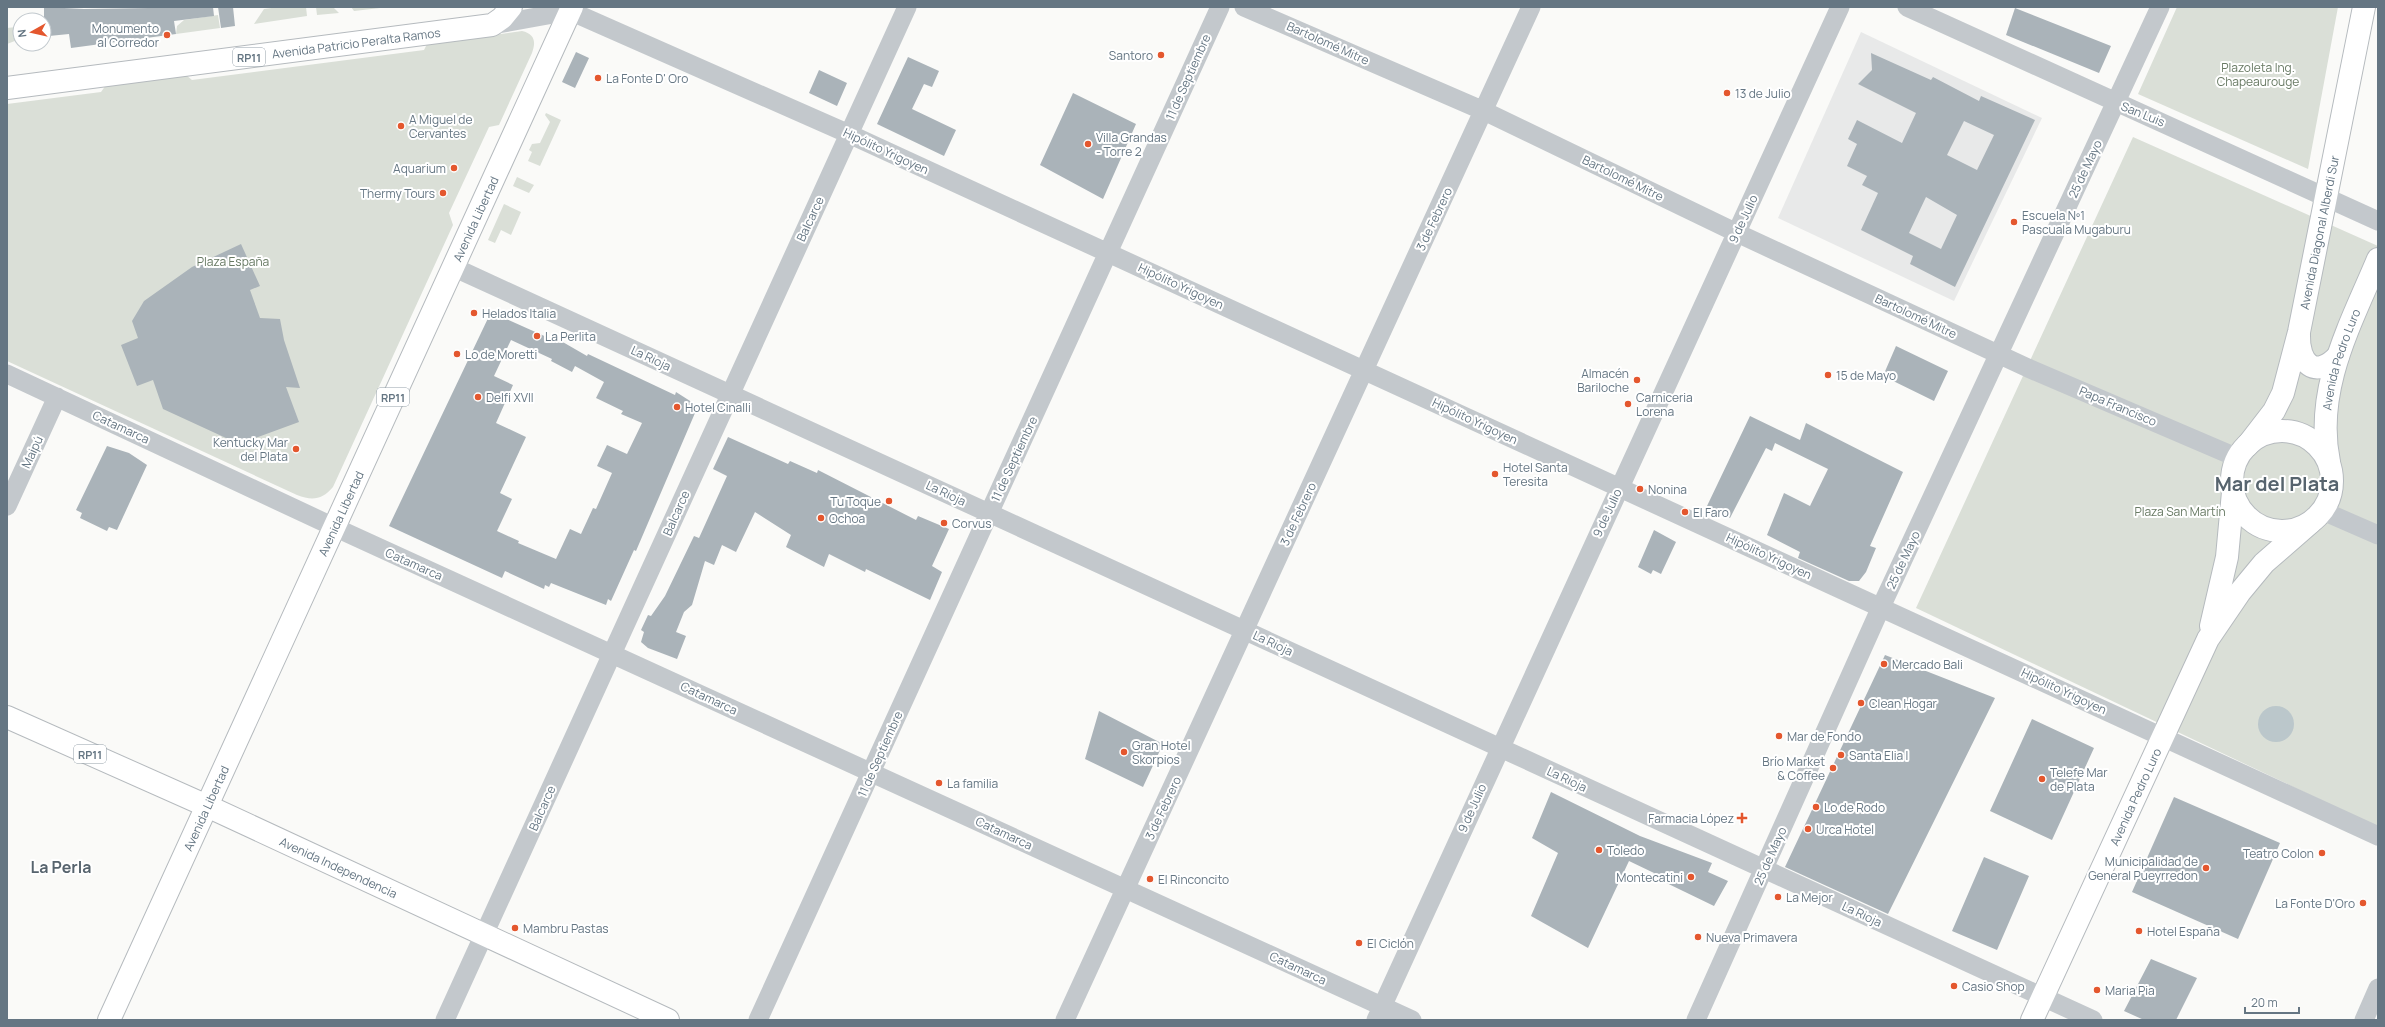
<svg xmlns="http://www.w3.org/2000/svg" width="2385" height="1027" font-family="Manrope,sans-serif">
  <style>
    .built { fill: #e8e9e9 }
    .green { fill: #dadfd7 }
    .water { fill: #bbc7cb }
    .building { fill: #aab3b9; fill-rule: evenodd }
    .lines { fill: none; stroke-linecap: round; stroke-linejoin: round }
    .major-casing { stroke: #b5babe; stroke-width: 24 }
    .minor { stroke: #c3c8cc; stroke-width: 19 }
    .major { stroke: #fff; stroke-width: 22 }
    .poi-dot { fill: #e4572e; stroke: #fff; stroke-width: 1.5 }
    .labels { text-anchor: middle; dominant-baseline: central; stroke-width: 4; stroke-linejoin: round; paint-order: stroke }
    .shield { fill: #fff; stroke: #939fa8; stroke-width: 1 }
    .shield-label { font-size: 11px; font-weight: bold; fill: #657683 }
    .poi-label { font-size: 12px; fill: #657683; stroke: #fff; text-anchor: start }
    .street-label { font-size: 12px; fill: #657683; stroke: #fff }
    .park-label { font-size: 12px; fill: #687a64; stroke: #fff }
    .district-label { font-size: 16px; font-weight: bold; fill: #57646e; stroke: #fff }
    .town-label { font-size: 20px; font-weight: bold; fill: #57646e; stroke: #fff }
  </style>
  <rect width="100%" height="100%" fill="#fafaf8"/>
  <path class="built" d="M1861,32L2042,118L1954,301L1778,218Z"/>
  <path class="green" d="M279,7H306L307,16L254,24L264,9Z
    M316,7H333L339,13L317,15Z
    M351,7H389L354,11Z
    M2177,7H2338L2308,169L2138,94Z
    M218,15L220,28L176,34L177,26L184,20Z
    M16,27L20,39L7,44V28Z
    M522,31C535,34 536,42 532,53L499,125L489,127L449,213L453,225L333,487C322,500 312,501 297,495L7,361V104L101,92L106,85L186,75L192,80L424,50L427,44Z
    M546,113L561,120L540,166L528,161L532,152L529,150L532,144L540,143L550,122L545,115Z
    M2133,137L2378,246V827L1916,608Z
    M517,177L534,185L529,193L513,186Z
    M504,204L521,212L511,235L501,230L495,243L488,240Z"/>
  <path class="water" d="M2258 724a18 18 0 1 1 36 0a18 18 0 1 1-36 0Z"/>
  <path class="building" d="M44,7L84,9L213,7L214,16L174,21L176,34L71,48L69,34L49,36L48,29L44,28Z
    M218,7H233L235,26L221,28Z
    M2015,8L2111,46L2099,73L2006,35Z
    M576,52L589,58L575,88L562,82Z
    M1871,53L1931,80L1933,77L1979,101L1981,96L2035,120L1955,287L1910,264L1913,256L1861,230L1878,193L1862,185L1867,176L1847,166L1857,144L1848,139L1857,120L1902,143L1916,113L1858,84L1872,70ZM1964,121L1994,135L1977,170L1947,155ZM1926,197L1957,215L1941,249L1909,233Z
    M908,57L939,71L932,87L924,84L912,109L956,130L944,156L877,124Z
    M819,70L847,83L837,106L809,93Z
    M1073,93L1136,124L1103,199L1040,165Z
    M241,244L260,286L250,290L260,318L280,319L284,340L300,388L286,387L299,422L239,444L163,409L153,380L137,386L121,345L138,338L132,321L144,301L192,267Z
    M491,312L560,343L561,341L587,356L588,354L675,395L676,392L698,406L636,551L634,550L611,601L608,599L606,605L551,583L549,587L545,585L544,589L505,571L502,578L389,526ZM511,340L552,359L551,361L572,372L575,366L604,382L596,398L623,411L621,414L642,423L627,454L607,445L597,466L612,473L596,509L593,508L581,534L570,529L556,559L518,543L519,541L497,531L512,499L500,493L526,437L496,423L513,385L494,376Z
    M1896,346L1948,371L1934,401L1883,376Z
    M1750,416L1800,440L1806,423L1903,472L1870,546L1876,548L1866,572L1859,581H1849L1798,558L1800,552L1767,535L1784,493L1810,506L1828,469L1775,443L1772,451L1766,448L1730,518L1707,506Z
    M728,437L788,464L790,461L817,473L818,470L916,520L918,516L949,529L932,566L942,572L930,600L866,569L865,572L829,554L824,567L786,547L791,535L755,512L736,552L722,545L714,565L705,561L692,605L684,612L676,632L686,636L677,659L648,648L641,642L644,632L641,630L648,615L651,616L665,596L694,536L699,538L727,476L713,469Z
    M107,446L129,453L147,465L117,530L109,527L107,531L80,518L82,513L76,510Z
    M1654,530L1676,542L1661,574L1653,570L1651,574L1638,567Z
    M1885,655L1995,698L1888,914L1785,867Z
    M1099,711L1163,744L1143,787L1085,759Z
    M2032,719L2094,748L2052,840L1990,811Z
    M1551,792L1640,836L1712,863L1708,872L1728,881L1714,906L1652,876L1654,873L1629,861L1588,948L1531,916L1558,853L1532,838Z
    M2174,797L2280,843L2238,939L2132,892Z
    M1984,857L2029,876L1997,950L1952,931Z
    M2151,959L2197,978L2176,1020H2144L2124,1011Z"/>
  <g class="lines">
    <g class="major-casing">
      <g id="major">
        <path id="s1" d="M7,88L492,25L502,18L511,7"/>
        <path d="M2299,335C2298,363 2315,380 2338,356"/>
        <circle cx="2282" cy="481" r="50"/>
        <path id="s2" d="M2247,446L2274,411L2283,393L2299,332L2364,7"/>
        <path id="s3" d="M2329,462C2314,389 2351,324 2378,259"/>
        <path d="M2211,626L2227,557L2233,492"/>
        <path id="s4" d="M7,717L207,806L668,1020"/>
        <path id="s5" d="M109,1020L572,7"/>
        <path id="s6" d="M2032,1020L2208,639L2240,592L2264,563L2310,523"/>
      </g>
    </g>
    <path class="minor" d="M1244,7L1484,111L1737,233L2028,368L2238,458
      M1907,7L2378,221
      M492,25L570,11L849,134L2378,836
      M453,267L2093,1020
      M7,374L334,527L1412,1020
      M7,506L57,397
      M2323,511L2378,535
      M445,1020L907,7
      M758,1020L1220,7
      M1065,1020L1531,7
      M1376,1020L1840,7
      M1696,1020L1881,607L2160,7
      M2364,1020L2378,988"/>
    <use href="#major" class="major"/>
  </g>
  <g class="poi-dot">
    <circle cx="167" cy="35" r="4"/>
    <circle cx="1161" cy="55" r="4"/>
    <circle cx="598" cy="78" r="4"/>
    <circle cx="1727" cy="93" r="4"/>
    <circle cx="401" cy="126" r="4"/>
    <circle cx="1088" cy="144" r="4"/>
    <circle cx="454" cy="168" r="4"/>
    <circle cx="443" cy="193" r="4"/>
    <circle cx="2014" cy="222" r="4"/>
    <circle cx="474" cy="313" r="4"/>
    <circle cx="537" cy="336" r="4"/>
    <circle cx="457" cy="354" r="4"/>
    <circle cx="1828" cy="375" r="4"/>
    <circle cx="1637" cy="380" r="4"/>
    <circle cx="478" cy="397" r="4"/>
    <circle cx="1628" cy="404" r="4"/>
    <circle cx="677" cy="407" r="4"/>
    <circle cx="296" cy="449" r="4"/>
    <circle cx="1495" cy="474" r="4"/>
    <circle cx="1640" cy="489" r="4"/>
    <circle cx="889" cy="501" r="4"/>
    <circle cx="1685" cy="512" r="4"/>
    <circle cx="821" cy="518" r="4"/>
    <circle cx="944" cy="523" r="4"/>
    <circle cx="1884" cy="664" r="4"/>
    <circle cx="1861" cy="703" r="4"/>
    <circle cx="1779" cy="736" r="4"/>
    <circle cx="1124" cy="752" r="4"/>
    <circle cx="1841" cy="755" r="4"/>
    <circle cx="1833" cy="768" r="4"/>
    <circle cx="2042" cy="779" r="4"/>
    <circle cx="939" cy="783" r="4"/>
    <circle cx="1816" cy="807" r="4"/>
    <path d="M1740 812h4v4h4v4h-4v4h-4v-4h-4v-4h4z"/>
    <circle cx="1808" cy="829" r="4"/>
    <circle cx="1599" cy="850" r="4"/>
    <circle cx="2322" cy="853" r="4"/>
    <circle cx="2206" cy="868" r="4"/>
    <circle cx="1691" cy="877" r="4"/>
    <circle cx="1150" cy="879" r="4"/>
    <circle cx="1778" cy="897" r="4"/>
    <circle cx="2363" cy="903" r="4"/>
    <circle cx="515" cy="928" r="4"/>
    <circle cx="2139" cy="931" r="4"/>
    <circle cx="1698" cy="937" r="4"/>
    <circle cx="1359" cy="943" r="4"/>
    <circle cx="1954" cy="986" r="4"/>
    <circle cx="2097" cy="990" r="4"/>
  </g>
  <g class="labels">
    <g class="shield">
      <rect x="233" y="48" width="32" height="18" rx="3"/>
      <rect x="377" y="388" width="32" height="18" rx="3"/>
      <rect x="74" y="745" width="32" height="18" rx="3"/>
    </g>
    <g class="shield-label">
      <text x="249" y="57">RP11</text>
      <text x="393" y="397">RP11</text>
      <text x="90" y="754">RP11</text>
    </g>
    <g class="poi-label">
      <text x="159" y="28" text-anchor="end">Monumento<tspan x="159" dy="14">al Corredor</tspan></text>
      <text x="1153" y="55" text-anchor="end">Santoro</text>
      <text x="606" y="78">La Fonte D' Oro</text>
      <text x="1735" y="93">13 de Julio</text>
      <text x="409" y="119">A Miguel de<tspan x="409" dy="14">Cervantes</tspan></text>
      <text x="1096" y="137">Villa Grandas<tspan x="1096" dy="14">- Torre 2</tspan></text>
      <text x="446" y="168" text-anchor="end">Aquarium</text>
      <text x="435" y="193" text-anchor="end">Thermy Tours</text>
      <text x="2022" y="215">Escuela Nº1<tspan x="2022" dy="14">Pascuala Mugaburu</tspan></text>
      <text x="482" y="313">Helados Italia</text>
      <text x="545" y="336">La Perlita</text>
      <text x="465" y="354">Lo de Moretti</text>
      <text x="1629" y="373" text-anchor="end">Almacén<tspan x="1629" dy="14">Bariloche</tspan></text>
      <text x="1836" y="375">15 de Mayo</text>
      <text x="486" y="397">Delfi XVII</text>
      <text x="1636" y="397">Carniceria<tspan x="1636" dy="14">Lorena</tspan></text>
      <text x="685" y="407">Hotel Cinalli</text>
      <text x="288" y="442" text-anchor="end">Kentucky Mar<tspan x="288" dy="14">del Plata</tspan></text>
      <text x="1503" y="467">Hotel Santa<tspan x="1503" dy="14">Teresita</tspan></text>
      <text x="1648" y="489">Nonina</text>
      <text x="881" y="501" text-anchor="end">Tu Toque</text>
      <text x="1693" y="512">El Faro</text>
      <text x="829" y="518">Ochoa</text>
      <text x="952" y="523">Corvus</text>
      <text x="1892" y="664">Mercado Bali</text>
      <text x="1869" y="703">Clean Hogar</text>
      <text x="1787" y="736">Mar de Fondo</text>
      <text x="1132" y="745">Gran Hotel<tspan x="1132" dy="14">Skorpios</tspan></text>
      <text x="1849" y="755">Santa Elia I</text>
      <text x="1825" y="761" text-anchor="end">Brío Market<tspan x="1825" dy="14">&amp; Coffee</tspan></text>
      <text x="2050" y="772">Telefe Mar<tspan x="2050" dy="14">de Plata</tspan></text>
      <text x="947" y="783">La familia</text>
      <text x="1824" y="807">Lo de Rodo</text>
      <text x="1734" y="818" text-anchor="end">Farmacia López</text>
      <text x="1816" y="829">Urca Hotel</text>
      <text x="1607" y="850">Toledo</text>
      <text x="2314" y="853" text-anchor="end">Teatro Colon</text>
      <text x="2198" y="861" text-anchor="end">Municipalidad de<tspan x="2198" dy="14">General Pueyrredon</tspan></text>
      <text x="1683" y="877" text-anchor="end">Montecatini</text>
      <text x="1158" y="879">El Rinconcito</text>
      <text x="1786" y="897">La Mejor</text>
      <text x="2355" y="903" text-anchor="end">La Fonte D'Oro</text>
      <text x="523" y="928">Mambru Pastas</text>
      <text x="2147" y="931">Hotel España</text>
      <text x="1706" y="937">Nueva Primavera</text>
      <text x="1367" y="943">El Ciclón</text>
      <text x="1962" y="986">Casio Shop</text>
      <text x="2105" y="990">Maria Pia</text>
    </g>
    <g class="street-label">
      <text stroke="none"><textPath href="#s1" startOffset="352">Avenida Patricio Peralta Ramos</textPath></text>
      <text transform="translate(1328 43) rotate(24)">Bartolomé Mitre</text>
      <text transform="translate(1188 77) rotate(-66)">11 de Septiembre</text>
      <text transform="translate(2143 114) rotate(22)">San Luis</text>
      <text transform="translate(886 151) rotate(25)">Hipólito Yrigoyen</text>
      <text transform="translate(2085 169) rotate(-65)">25 de Mayo</text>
      <text transform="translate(1623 178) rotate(26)">Bartolomé Mitre</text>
      <text stroke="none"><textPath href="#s5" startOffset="881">Avenida Libertad</textPath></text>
      <text transform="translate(810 219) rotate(-65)">Balcarce</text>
      <text transform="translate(1434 219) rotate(-65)">3 de Febrero</text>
      <text transform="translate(1743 219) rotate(-65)">9 de Julio</text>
      <text stroke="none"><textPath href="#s2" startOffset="229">Avenida Diagonal Alberdi Sur</textPath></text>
      <text transform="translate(1181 286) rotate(25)">Hipólito Yrigoyen</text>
      <text transform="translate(1916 316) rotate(25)">Bartolomé Mitre</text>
      <text transform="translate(651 358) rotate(25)">La Rioja</text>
      <text stroke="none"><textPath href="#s3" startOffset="105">Avenida Pedro Luro</textPath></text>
      <text transform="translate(2118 406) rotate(23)">Papa Francisco</text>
      <text transform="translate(1475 421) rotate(25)">Hipólito Yrigoyen</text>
      <text transform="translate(121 427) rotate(25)">Catamarca</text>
      <text transform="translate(32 452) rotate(-65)">Maipú</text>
      <text transform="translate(1014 459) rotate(-65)">11 de Septiembre</text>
      <text transform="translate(946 493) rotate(25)">La Rioja</text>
      <text stroke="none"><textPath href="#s5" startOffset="557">Avenida Libertad</textPath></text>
      <text transform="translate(676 513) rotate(-66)">Balcarce</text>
      <text transform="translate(1607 513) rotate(-65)">9 de Julio</text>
      <text transform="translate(1298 514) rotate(-65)">3 de Febrero</text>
      <text transform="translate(1769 556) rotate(25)">Hipólito Yrigoyen</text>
      <text transform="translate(1903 560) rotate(-65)">25 de Mayo</text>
      <text transform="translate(414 564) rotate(24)">Catamarca</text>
      <text transform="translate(1273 643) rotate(25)">La Rioja</text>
      <text transform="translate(2064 691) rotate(25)">Hipólito Yrigoyen</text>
      <text transform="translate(709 698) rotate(25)">Catamarca</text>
      <text transform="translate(880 754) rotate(-66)">11 de Septiembre</text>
      <text transform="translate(1567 779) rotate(25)">La Rioja</text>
      <text stroke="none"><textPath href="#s6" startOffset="246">Avenida Pedro Luro</textPath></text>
      <text stroke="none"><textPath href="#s5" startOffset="233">Avenida Libertad</textPath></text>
      <text transform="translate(542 808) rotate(-66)">Balcarce</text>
      <text transform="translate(1163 808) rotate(-65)">3 de Febrero</text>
      <text transform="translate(1472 808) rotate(-66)">9 de Julio</text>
      <text transform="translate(1004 833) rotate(25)">Catamarca</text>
      <text transform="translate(1770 856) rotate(-66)">25 de Mayo</text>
      <text stroke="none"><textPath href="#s4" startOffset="364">Avenida Independencia</textPath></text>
      <text transform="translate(1862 914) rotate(25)">La Rioja</text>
      <text transform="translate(1298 968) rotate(25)">Catamarca</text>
    </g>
    <g class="park-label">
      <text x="2258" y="67">Plazoleta Ing.<tspan x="2258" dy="14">Chapeaurouge</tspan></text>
      <text x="233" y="261">Plaza España</text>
      <text x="2180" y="511">Plaza San Martín</text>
    </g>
    <g class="district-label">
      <text x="61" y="867">La Perla</text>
    </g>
    <g class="town-label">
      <text x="2277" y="483">Mar del Plata</text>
    </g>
  </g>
  <rect width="2385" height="1027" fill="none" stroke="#657683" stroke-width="16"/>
  <g transform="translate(32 32) rotate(262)"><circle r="19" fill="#ffffff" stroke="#c1c8cd"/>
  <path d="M0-3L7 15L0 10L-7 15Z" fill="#e4572e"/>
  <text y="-6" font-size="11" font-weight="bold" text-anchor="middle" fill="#657683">N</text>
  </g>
  <path d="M2245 1007v6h54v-6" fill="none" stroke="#657683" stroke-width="2"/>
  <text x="2251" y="1007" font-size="12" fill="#657683" stroke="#ffffff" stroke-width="3" paint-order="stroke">20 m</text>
</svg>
